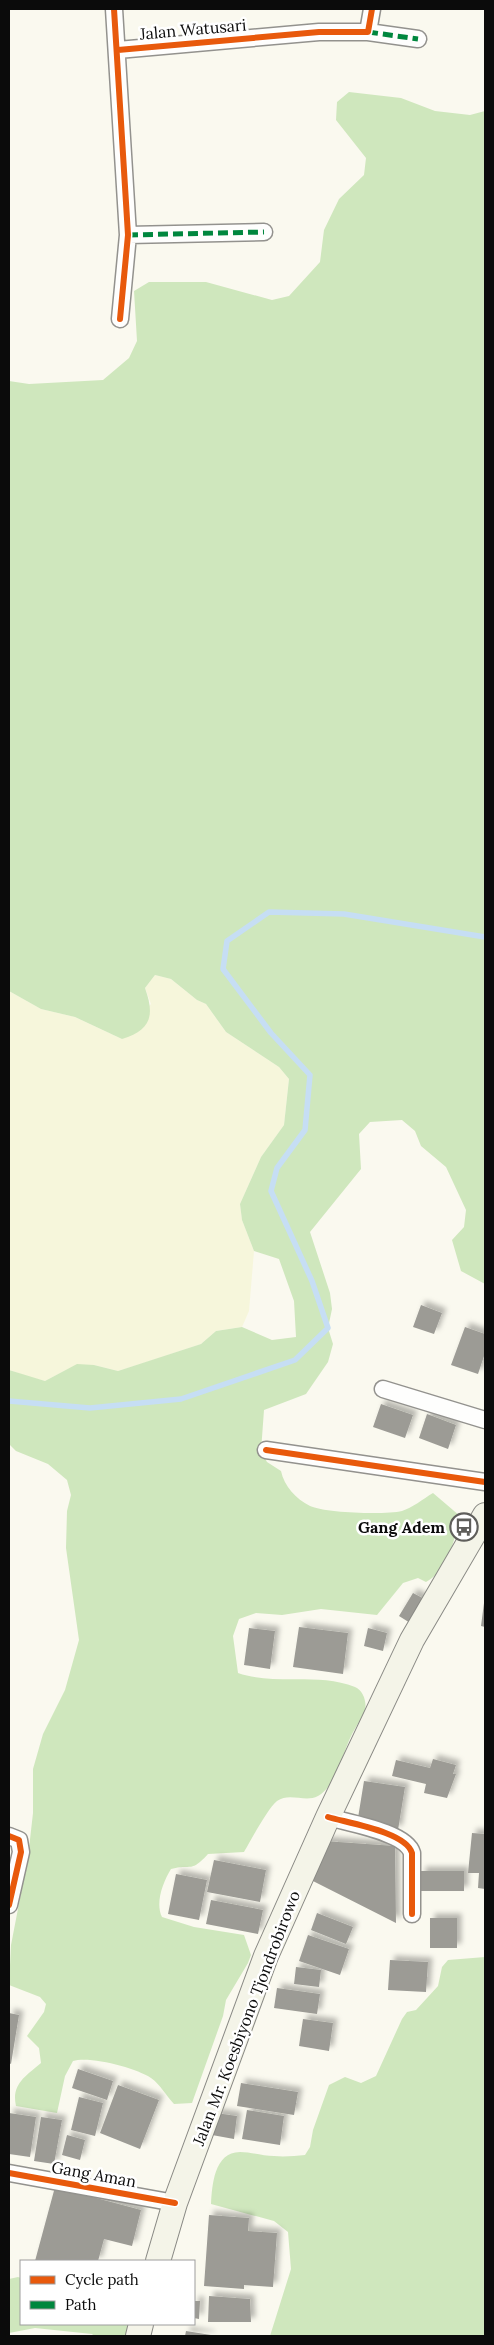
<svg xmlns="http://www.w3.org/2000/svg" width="494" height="2345" font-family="Lora,serif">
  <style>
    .farmland { fill: #f6f6db }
    .forest { fill: #cfe7bd }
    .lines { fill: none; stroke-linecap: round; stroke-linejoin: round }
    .stream { stroke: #c6def4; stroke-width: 5.5 }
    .building { fill: #9c9b95; filter: url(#shadow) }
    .minor-casing { stroke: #93928e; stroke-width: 19 }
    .secondary-casing { stroke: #898984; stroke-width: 26 }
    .minor { stroke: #fefefd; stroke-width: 16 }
    .secondary { stroke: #f4f4e8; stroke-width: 24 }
    .quiet { stroke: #00873e; stroke-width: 5; stroke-dasharray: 10 5; stroke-linecap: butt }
    .cycleway-casing { stroke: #fff; stroke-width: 9 }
    .cycleway { stroke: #e8590c; stroke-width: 6 }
    .labels { text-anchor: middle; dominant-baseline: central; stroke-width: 5; stroke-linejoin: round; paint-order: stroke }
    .street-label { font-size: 16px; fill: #0b0b0b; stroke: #fff }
    .poi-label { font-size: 16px; font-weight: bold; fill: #0b0b0b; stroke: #fff; text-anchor: end }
  </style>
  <defs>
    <filter id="shadow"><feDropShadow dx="4.5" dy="-4.5" stdDeviation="2.5" flood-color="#0004"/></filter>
  </defs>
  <rect width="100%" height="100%" fill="#faf9ef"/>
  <path class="farmland" d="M155,975L171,979L197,1000L206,1004L226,1032L279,1067L289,1079L284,1125L261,1157L240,1204L242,1220L254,1251L249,1311L242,1327L216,1331L201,1344L153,1360L118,1371L94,1365L70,1368L45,1381L29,1377L9,1370V991L41,1009L75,1017L122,1039L151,1004L145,988Z"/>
  <path class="forest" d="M349,92L401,98L435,111L470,115L485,111V1284L461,1271L452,1240L464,1227L466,1210L446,1167L421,1146L415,1131L402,1120L370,1122L359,1134L361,1169L310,1232L330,1293L332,1309L328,1328L333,1344L328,1362L306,1394L264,1410L261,1451L267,1462L281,1471C284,1486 296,1499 310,1506C325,1513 385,1515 402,1511C412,1508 423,1499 433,1493L460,1516C454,1540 449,1570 426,1582L418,1578L403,1583L377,1615L321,1609L282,1615L256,1613L239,1619L233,1636L238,1673C275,1686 318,1672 355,1687C363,1690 367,1702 365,1710C364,1716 359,1722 356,1727C345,1744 342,1766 331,1783C329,1787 322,1794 318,1796C305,1803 290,1792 277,1801C268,1808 251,1840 244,1852L208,1854C190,1874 191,1863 171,1869C163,1882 155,1903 162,1917L194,1927L244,1935L251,1955L248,1963L226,2000L223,2016L192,2103L174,2104C166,2096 161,2085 151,2078C136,2068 91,2056 73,2061L65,2076L57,2113L16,2106C11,2084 26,2076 41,2063L39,2048L27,2036L44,2012L46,2004L40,1997L9,1985L11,1945L28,1857L33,1813V1769L43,1734L65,1690L79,1640L66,1548L67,1511L71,1495L67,1480L48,1464L16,1451L9,1444V1370L45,1381L77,1364L94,1365L118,1371L201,1344L216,1331L242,1327L272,1340L296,1337L294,1301L279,1259L254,1251L242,1220L240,1204L261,1157L284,1125L289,1079L279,1067L226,1032L206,1004L197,1000L171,979L155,975L145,988C155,1016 151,1030 122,1039L75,1017L41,1009L9,991V381L29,384L103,380L129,358L137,341L134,291L149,282H206L272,300L289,296L320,262L324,230L339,199L364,175L366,158L336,120L337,102Z
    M485,1957V2336H270L291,2269L288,2232L274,2221L211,2204C212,2186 214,2152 240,2152C251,2152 263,2156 274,2156C284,2157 295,2156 305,2155L310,2147L313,2130L329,2085L345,2077L361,2083L376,2076L402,2019L407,2012L416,2010L438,1986L442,1967L448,1960Z
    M18,2277L21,2278V2324H129V2336H94L92,2334L35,2328L9,2333V2279Z"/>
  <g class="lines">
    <path class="stream" d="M9,1401L90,1408L181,1399L295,1360L328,1328L312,1281L271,1191L277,1168L305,1130L310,1075L271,1033L223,969L227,941L269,912L344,914L485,937"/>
  </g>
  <path class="building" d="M421,1305L442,1313L434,1334L413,1327Z
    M465,1327L485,1334V1353L478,1374L451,1365Z
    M381,1404L413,1415L405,1438L373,1427Z
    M427,1414L456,1425L448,1449L419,1438Z
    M413,1593L430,1602L415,1626L399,1616Z
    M484,1603H485V1627L481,1626Z
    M299,1627L348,1633L343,1674L293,1667Z
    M249,1628L275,1631L270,1669L244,1665Z
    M368,1628L387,1633L383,1651L364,1646Z
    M433,1759L456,1765L453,1774H456L447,1798L424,1793L426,1784L392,1776L396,1760L430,1768Z
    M364,1781L405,1787L398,1830L357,1824Z
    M472,1833L485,1834V1889L478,1888L479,1873H468Z
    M324,1841L395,1846L396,1923L309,1879Z
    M214,1860L266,1870L260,1902L207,1892Z
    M421,1871H464V1891H421Z
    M176,1874L207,1880L199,1920L168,1914Z
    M211,1900L263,1910L258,1934L206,1924Z
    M317,1913L353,1927L346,1944L311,1930Z
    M430,1918H457V1948H430Z
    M308,1935L349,1949L340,1975L299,1961Z
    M390,1960L428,1962L426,1992L388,1990Z
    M296,1967L321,1970L319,1987L294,1984Z
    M277,1988L320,1994L317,2014L274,2008Z
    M9,2013L19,2015L11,2064L9,2063Z
    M303,2019L333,2023L329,2051L299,2046Z
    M78,2069L113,2081L107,2100L72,2088Z
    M241,2083L298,2092L294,2115L237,2106Z
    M118,2085L159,2100L140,2149L100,2133Z
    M79,2097L103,2103L95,2136L71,2130Z
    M247,2110L284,2116L280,2145L242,2139Z
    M9,2113L36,2117L30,2157L9,2154Z
    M216,2113L237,2116L234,2139L212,2135Z
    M41,2117L62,2120L54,2164L34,2161Z
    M67,2135L85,2140L80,2160L62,2155Z
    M55,2187L141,2210L132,2246L104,2239L98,2261H35Z
    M209,2215L249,2218L248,2231L277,2233L273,2287L244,2285V2289L204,2286Z
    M209,2296L250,2299L251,2322H208Z
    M194,2301H200L199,2319L194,2318Z
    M186,2331L211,2335V2336H185Z"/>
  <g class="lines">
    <g class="minor-casing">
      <path id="minor" d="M114,9L128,235L120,319
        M368,32L418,39
        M118,50L319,32H368L372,9
        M128,235L264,232
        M383,1389L485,1420
        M266,1450L485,1482
        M328,1817C348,1823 406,1832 412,1853V1914
        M9,1836L19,1840L21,1852L9,1905
        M9,2173L175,2203"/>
    </g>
    <g class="secondary-casing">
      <path id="secondary" d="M158,2261L175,2203L266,1956L328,1817L412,1640L485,1515
        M138,2336L141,2324"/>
    </g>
    <use href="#minor" class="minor"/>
    <use href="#secondary" class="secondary"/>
    <path class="quiet" d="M368,32L418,39
      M128,235L264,232"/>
    <g class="cycleway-casing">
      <path id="cycleway" d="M114,9L128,235L120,319
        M118,50L319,32H368L372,9
        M266,1450L485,1482
        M328,1817C348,1823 406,1832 412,1853V1914
        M9,1836L19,1840L21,1852L9,1905
        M9,2173L175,2203"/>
    </g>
    <use href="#cycleway" class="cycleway"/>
  </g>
  <defs>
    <g id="bus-ring" transform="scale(1.4375)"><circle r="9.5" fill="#fff" stroke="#5f5e5b" stroke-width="1.5"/><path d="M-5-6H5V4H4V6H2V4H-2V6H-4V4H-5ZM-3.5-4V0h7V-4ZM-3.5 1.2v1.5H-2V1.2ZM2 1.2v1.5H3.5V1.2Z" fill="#5f5e5b"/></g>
  </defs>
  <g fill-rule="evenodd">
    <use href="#bus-ring" x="464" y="1527"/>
  </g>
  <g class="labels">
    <g class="street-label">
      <text transform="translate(193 29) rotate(-5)">Jalan Watusari</text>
      <text transform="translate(246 2018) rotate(-69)">Jalan Mr. Koesbiyono Tjondrobirowo</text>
      <text transform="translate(94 2174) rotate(10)">Gang Aman</text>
    </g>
    <g class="poi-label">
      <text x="445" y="1527">Gang Adem</text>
    </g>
  </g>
  <rect width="494" height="2345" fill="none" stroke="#0b0b0b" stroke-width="20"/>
  <rect x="20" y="2260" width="175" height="65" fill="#ffffff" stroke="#9d9d9d"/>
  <rect x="30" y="2276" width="25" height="8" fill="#e8590c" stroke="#9d9d9d"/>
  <text x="65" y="2285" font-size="15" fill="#0b0b0b">Cycle path</text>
  <rect x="30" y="2301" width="25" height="8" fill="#00873e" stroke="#9d9d9d"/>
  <text x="65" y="2310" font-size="15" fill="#0b0b0b">Path</text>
</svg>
